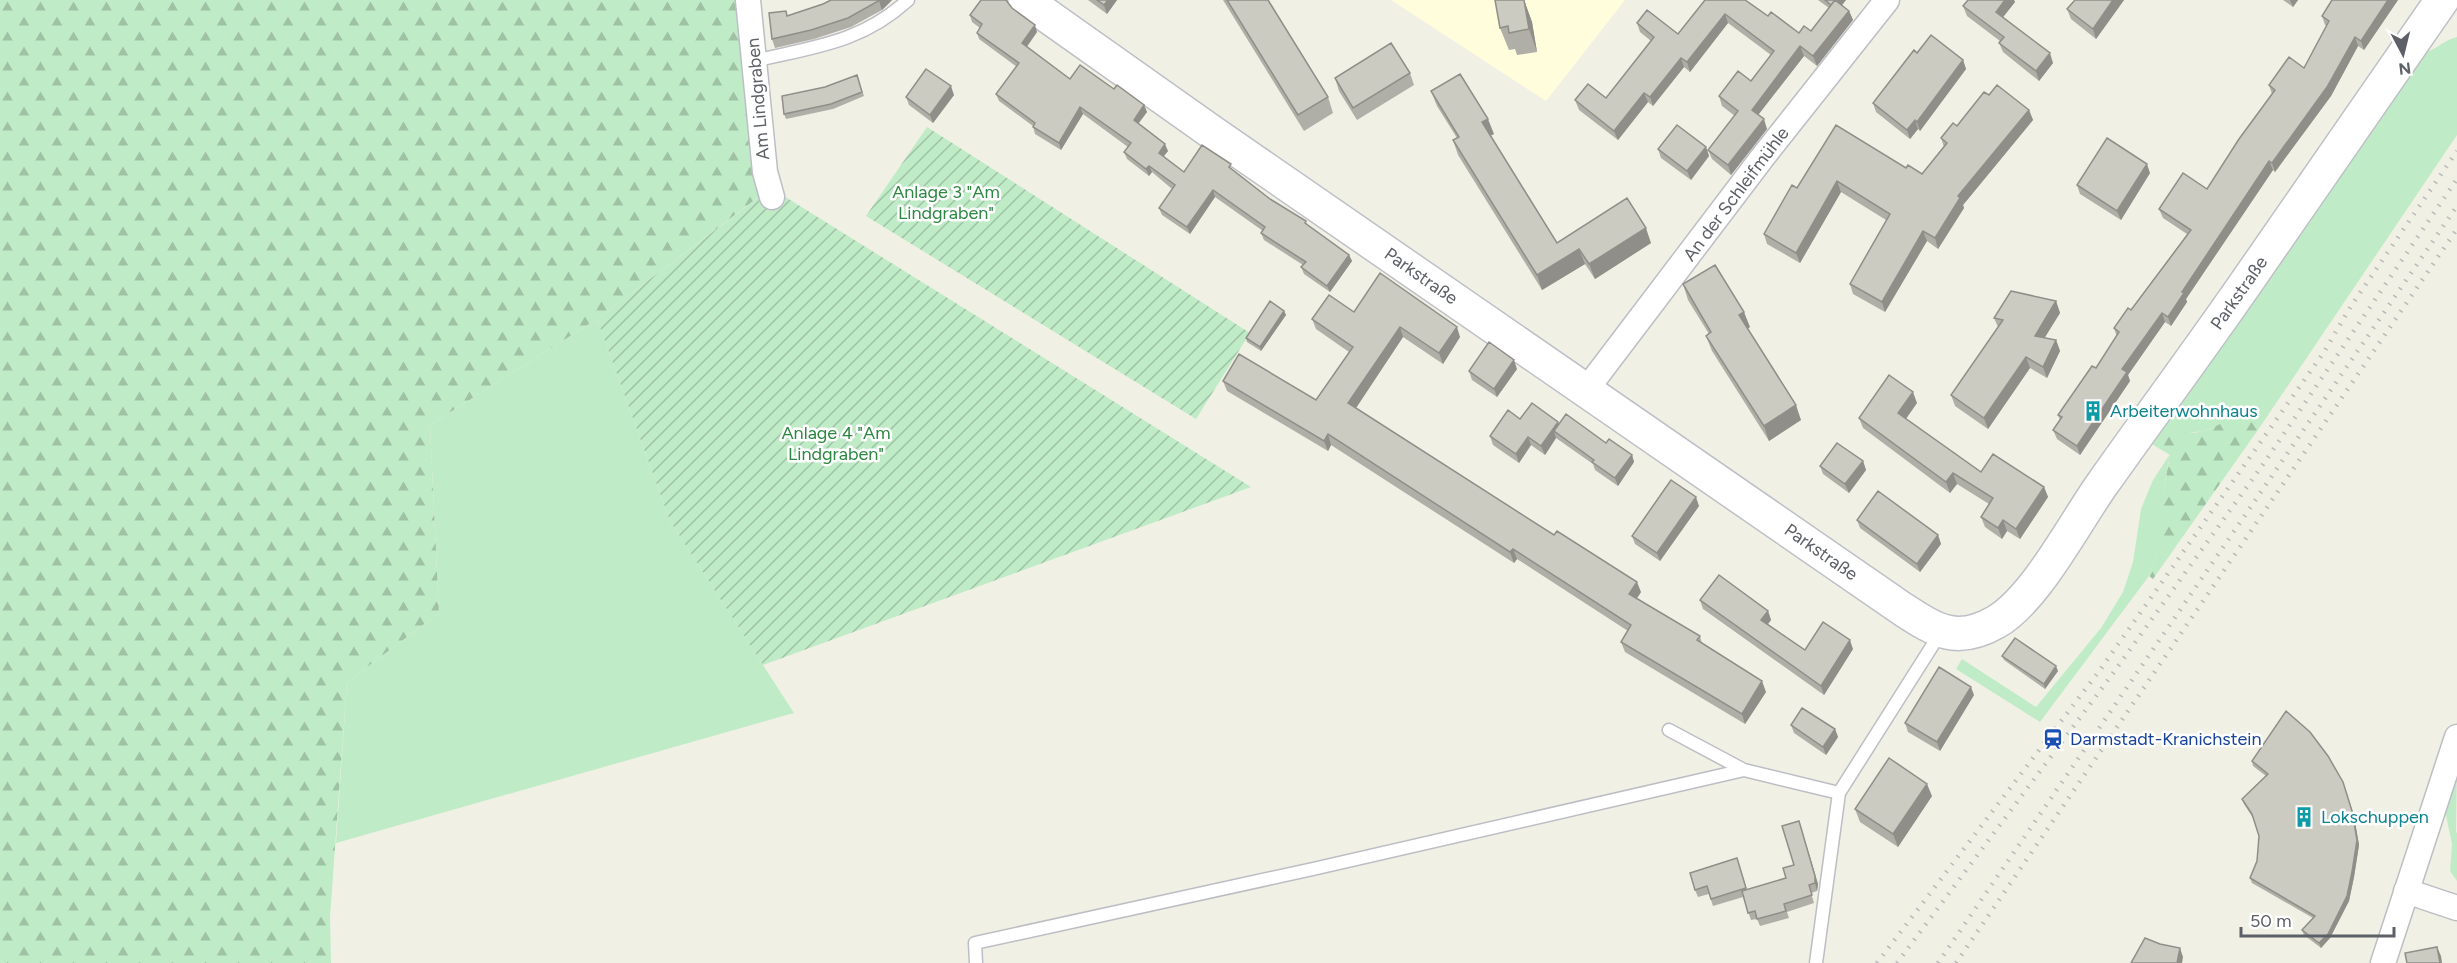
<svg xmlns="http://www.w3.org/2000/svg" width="2457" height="963" font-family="Figtree,sans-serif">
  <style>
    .commercial { fill: #fffddc }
    .green { fill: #c0ebc7 }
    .forest { fill: url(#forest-firs) }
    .garden { fill: url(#garden-furrows) }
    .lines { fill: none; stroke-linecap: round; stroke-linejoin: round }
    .lane-casing { stroke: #bdbec5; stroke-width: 15 }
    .street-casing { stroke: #bdbec5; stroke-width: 27 }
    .secondary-casing { stroke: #bec0c7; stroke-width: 36 }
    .lane { stroke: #fff; stroke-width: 12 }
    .street { stroke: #fff; stroke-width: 24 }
    .secondary { stroke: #fff; stroke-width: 33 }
    .rail { stroke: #b9b9ba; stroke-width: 4.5; stroke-dasharray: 1.5 8; stroke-linecap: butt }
    .wall { fill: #afafa7 }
    .shaded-wall { fill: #8f8e88 }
    .building { fill: #cccbc2; stroke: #8f8e88; stroke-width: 1.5 }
    .labels { text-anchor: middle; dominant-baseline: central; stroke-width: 5; stroke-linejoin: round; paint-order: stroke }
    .street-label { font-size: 18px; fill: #5d6067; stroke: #fff }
    .park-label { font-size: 18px; fill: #2c8741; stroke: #fff }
    .culture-label { font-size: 18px; fill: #0d838f; stroke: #fff; text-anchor: start }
    .transit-label { font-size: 18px; fill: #164399; stroke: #fff; text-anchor: start }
  </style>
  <defs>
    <pattern id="forest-firs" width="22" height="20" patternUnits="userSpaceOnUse" patternTransform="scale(1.5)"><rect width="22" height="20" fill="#c0ebc7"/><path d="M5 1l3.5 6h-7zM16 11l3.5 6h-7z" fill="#9fc2a5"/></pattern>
    <pattern id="garden-furrows" width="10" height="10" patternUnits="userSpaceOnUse" patternTransform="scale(1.5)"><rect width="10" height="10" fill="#c0ebc7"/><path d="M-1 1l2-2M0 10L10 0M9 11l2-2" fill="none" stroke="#9fc2a5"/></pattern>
  </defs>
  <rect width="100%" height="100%" fill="#f1f0e5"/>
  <path class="commercial" d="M1391,0H1625L1546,101Z"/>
  <path class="green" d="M2457,37V135L2260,427C2227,411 2226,428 2196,432C2185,434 2173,429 2162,427L2423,53C2436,50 2444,40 2457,37Z
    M597,319L670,521L794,713L336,843L347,682L439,613L430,425Z
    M2170,454L2163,494V539L2149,576L2040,722L1956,669L1962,659L2036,707L2101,628L2123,592L2133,562L2141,509L2153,480Z
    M2457,762L2456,833L2457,832V881L2450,871L2452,844L2443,801Z"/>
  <path class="forest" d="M0,0H740L764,193L597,319L430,425L439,613L347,682L330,917L331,963H0Z
    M2244,419L2260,427L2153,579L2149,576L2163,538V494L2170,455L2150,443L2162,427L2194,433L2210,429L2226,421Z"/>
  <path class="garden" d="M927,127L1250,333L1196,419L866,216Z
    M771,188L1251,487L763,665L670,521L597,319Z"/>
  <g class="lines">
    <g class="lane-casing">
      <path id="lane" d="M754,61C813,47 861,43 908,0
        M1669,730L1744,770
        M976,963L975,943L1313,869L1744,770L1839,793
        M1816,963L1839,793L1941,632"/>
    </g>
    <g class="street-casing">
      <path id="street" d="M748,0L765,172L772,197
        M1586,390L1762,158L1887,0
        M2406,891L2457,908
        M2383,963L2457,737"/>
    </g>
    <g class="secondary-casing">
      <path id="secondary" d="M1025,0L1213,133L1901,608C1935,630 1956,645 1996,622C2036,599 2075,522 2103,483C2151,415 2201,348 2248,280C2313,187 2377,93 2442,0"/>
    </g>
    <use href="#lane" class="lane"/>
    <use href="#street" class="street"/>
    <use href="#secondary" class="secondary"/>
    <path class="rail" d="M1877,963L2100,670L2324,352L2351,306L2457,151
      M1897,963L2111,676L2264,463L2457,179
      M1938,963L2457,206
      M1956,963L2457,229"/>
  </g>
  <path class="wall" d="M892,0L882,10L851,27L814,39L775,48L772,39L788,16L823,4Z
    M1088,0H1117L1107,14Z
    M1223,0H1268L1328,97L1333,113L1304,131Z
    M1524,0L1532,22L1537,52L1517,55L1515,49L1509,50L1500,28Z
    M1818,0H1846L1842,5L1849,11L1853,20L1817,66L1804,56L1758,115L1767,129L1731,175L1712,159L1708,150L1735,116L1722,106L1719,96L1751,81L1771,55L1728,23L1690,72L1684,67L1653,106L1648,102L1618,140L1579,110L1575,100L1606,98L1651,41L1640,32L1637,23L1678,34L1749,2L1768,16L1799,33L1811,31L1829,8Z
    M1968,0H2014L2015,2L2003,17L2053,63L2039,81L2003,52L1999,43L2000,41L1967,16L1963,6Z
    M2124,0L2096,39L2071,19L2067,9Z
    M2283,0H2298L2293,7Z
    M2332,0H2398L2364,50L2358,46L2331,96L2275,172L2273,170L2186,299L2187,302L2171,326L2165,322L2128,375L2130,381L2080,455L2057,439L2053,430L2060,420L2058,415L2096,368L2117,337L2114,328L2131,310L2187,234L2163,218L2159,209L2207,189L2272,94L2269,85L2304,68L2327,26L2325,25L2322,16Z
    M1012,8L1037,32L1027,47L1070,79L1114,89L1144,105L1147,112L1138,123L1168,151L1163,156L1184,172L1233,170L1270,199L1306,221L1307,225L1349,255L1352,261L1330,292L1304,274L1301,267L1303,265L1264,240L1261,233L1263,231L1215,197L1190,234L1162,215L1159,208L1172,189L1152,172L1149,176L1127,159L1124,152L1128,147L1083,114L1061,150L1035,134L1033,126L999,101L996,94L1017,67L979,39L977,33L980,28L972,22L970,15Z
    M1917,53L1963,60L1966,69L1920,131L1918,129L1910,139L1876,112L1873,103Z
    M1410,73L1414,85L1357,120L1339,91L1335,78Z
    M857,75L864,96L833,109L786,119L784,114L825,87Z
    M1431,91L1494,134L1490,136L1557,243H1651L1595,279L1585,264L1542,290L1458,155L1453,140L1457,138L1437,106Z
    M954,95L933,123L909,105L906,97Z
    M1989,95L2029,110L2033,120L1963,205L1964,208L1938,249L1927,241L1885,312L1853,294L1850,284L1886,220L1841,192L1800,263L1767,244L1764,234L1797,188L1906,168L1922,174L1944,147L1941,138L1957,126Z
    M1706,147L1709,156L1691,180L1661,158L1658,149Z
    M2150,173L2121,220L2080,194L2077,185Z
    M1683,284L1750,327L1747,329L1801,420L1769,441L1712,351L1706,336L1709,334L1688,300Z
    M2056,301L2060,313L2044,338L2056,340L2060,351L2047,378L2030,368L1988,429L1955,406L1951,395L1998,327L1994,318Z
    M1284,311L1286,315L1261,351L1247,342L1246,338Z
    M1354,312L1460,337L1443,364L1403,337L1356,408L1641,592L1637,598L1700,636L1702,644L1766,692L1745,724L1625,652L1621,642L1628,631L1517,559L1514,563L1331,445L1328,451L1227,391L1223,381L1316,400L1349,352L1316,329L1312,319Z
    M1517,369L1497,397L1472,380L1469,371Z
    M1917,403L1906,419L1981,472L2044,487L2048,497L2020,539L2007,531L2002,539L1985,527L1981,517L1989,504L1957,484L1950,493L1863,428L1859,418Z
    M1520,419L1559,424L1632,455L1634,462L1618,486L1595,470L1593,464L1556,438L1545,455L1531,445L1519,463L1493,445L1490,436Z
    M1863,461L1866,470L1849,493L1823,474L1820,466Z
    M1699,506L1660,561L1635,544L1632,536Z
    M1857,520L1938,535L1941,544L1920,572L1860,528Z
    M1700,600L1768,611L1771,620L1768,624L1805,650L1853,649L1824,695L1703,609Z
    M2002,656L2058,671L2045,689L2004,660Z
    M1974,695L1940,751L1908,732L1905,723Z
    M1791,725L1835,729L1838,737L1826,755L1794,733Z
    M2252,761L2354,816L2359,845L2354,877L2349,901L2330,938L2321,948L2304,935L2302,930L2313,918L2252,883L2250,878L2257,861L2259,836L2253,818L2244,804L2242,799L2266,776L2253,766Z
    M1932,796L1898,847L1860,822L1855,809Z
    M1799,821L1818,884L1817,891L1811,893L1814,903L1787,912L1789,918L1760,926L1757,919L1751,920L1743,897L1713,906L1709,894L1698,897L1695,890L1737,858L1747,890L1786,878L1794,865Z"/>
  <path class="shaded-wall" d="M880,0H892L882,10L879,1Z
    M1108,0H1117L1107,14L1104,5Z
    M1524,0L1532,22L1537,52L1529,29Z
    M1837,0H1846L1835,14Z
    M2005,0H2014L2015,2L2000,21L1996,12Z
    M2113,0H2124L2096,39L2093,29Z
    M2290,0H2298L2293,7Z
    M2388,0H2398L2364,50L2361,41Z
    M1849,11L1853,20L1817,66L1813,56Z
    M1725,14L1728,23L1690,72L1687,62Z
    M1035,25L1037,32L1024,50L1022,43Z
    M2355,37L2358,46L2331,96L2275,172L2272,163Z
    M1800,46L1804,56L1755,119L1752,110Z
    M2050,53L2053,63L2039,81L2036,71Z
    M1681,58L1684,67L1653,106L1650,97Z
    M1963,60L1966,69L1920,131L1917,122Z
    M951,86L954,95L933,123L930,115Z
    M1644,93L1648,102L1618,140L1614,131Z
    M1144,105L1147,112L1136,127L1134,120Z
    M1080,107L1083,114L1061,150L1059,143Z
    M2029,110L2033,120L1963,205L1964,208L1938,249L1935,238L1958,196Z
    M1488,119L1494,134L1487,137L1482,122Z
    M1764,119L1767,129L1731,175L1728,165Z
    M1915,120L1918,129L1910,139L1907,130Z
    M1165,144L1168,151L1161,160L1159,153Z
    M1706,147L1709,156L1691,180L1687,171Z
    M2269,161L2273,170L2186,299L2187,302L2171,326L2168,317L2182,292Z
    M2147,164L2150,173L2121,220L2117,211Z
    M1149,166L1152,172L1149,176L1146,169Z
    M1837,181L1841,192L1800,263L1796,253Z
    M1213,190L1215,197L1190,234L1187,227Z
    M1646,228L1651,243L1595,279L1589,264Z
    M1923,231L1927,241L1885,312L1882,302Z
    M1579,249L1585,264L1542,290L1537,275Z
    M1349,255L1352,261L1330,292L1327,286Z
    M2056,301L2060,313L2039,347L2035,336Z
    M1284,311L1286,315L1261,351L1260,347Z
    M1744,312L1750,327L1744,331L1739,315Z
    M2162,313L2165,322L2128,375L2130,381L2080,455L2077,446L2122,369Z
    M1400,327L1403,337L1352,414L1348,403Z
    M1457,327L1460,337L1443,364L1439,353Z
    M2056,340L2060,351L2047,378L2043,367Z
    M2026,357L2030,368L1988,429L1984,418Z
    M1514,360L1517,369L1497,397L1494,389Z
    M1913,392L1917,403L1902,424L1898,413Z
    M1796,405L1801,420L1769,441L1764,426Z
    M1558,422L1562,431H1554L1556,438L1545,455L1541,446Z
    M1328,434L1331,445L1328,451L1324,441Z
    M1528,437L1531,445L1519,463L1516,454Z
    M1632,455L1634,462L1618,486L1615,478Z
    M1863,461L1866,470L1849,493L1845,484Z
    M1953,473L1957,484L1950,493L1946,482Z
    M2044,487L2048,497L2020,539L2016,529Z
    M1696,497L1699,506L1660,561L1657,553Z
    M2003,520L2007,531L2002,539L1998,528Z
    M1938,535L1941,544L1920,572L1917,564Z
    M1513,549L1517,559L1514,563L1510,552Z
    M1637,582L1641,592L1633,604L1629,594Z
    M1768,611L1771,620L1764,629L1761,620Z
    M1850,640L1853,649L1824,695L1821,686Z
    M2056,666L2058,671L2045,689L2044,684Z
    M1762,681L1766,692L1745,724L1742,714Z
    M1971,687L1974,695L1940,751L1937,742Z
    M1835,729L1838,737L1826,755L1823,747Z
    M2343,782L2354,816L2359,845L2354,877L2349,901L2330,938L2321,948L2319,943Z
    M1927,784L1932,796L1898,847L1893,834Z
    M1799,821L1818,884L1817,891L1815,883Z
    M2437,947L2441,956L2442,963H2440Z
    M2180,948L2183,957L2182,963H2177Z"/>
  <path class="building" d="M831,0H880L848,18L811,30L772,39L769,13L786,11L787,16L823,4Z
    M981,0H1006L1012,8L1035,25L1022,43L1070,79L1080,65L1114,89L1117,85L1144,105L1134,120L1165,144L1159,153L1184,172L1202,145L1231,164L1229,167L1270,199L1306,221L1305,223L1349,255L1327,286L1301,267L1306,262L1261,233L1265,227L1213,190L1187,227L1159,208L1175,185L1149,166L1146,169L1124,152L1131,143L1080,107L1059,143L1033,127L1035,123L996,94L1019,63L977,33L982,24L970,15Z
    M1097,0H1108L1104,5Z
    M1227,0H1268L1328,97L1298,115Z
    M1495,0H1524L1529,29L1509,33L1508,26L1500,28Z
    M1705,0H1745L1768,16L1771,12L1799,33L1804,26L1811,31L1835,0L1849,11L1813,56L1800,46L1752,110L1764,119L1728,165L1708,150L1738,111L1719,96L1738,71L1751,81L1774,51L1725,14L1687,62L1681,58L1650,97L1644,93L1614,131L1575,100L1588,84L1606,98L1654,37L1637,23L1647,10L1678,34Z
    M1825,0H1835L1831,5Z
    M1968,0H2005L1996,12L2050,53L2036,71L1999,43L2004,37L1963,6Z
    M2075,0H2113L2093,29L2067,9Z
    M2332,0H2388L2361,41L2355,37L2327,87L2272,163L2269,161L2182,292L2184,293L2168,317L2162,313L2122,369L2127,372L2077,446L2053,430L2062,417L2058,415L2092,366L2096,368L2119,332L2114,328L2128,308L2131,310L2191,230L2159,209L2183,173L2207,189L2239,139L2275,90L2269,85L2289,57L2304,68L2329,21L2322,16Z
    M1931,35L1963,60L1917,122L1915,120L1907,130L1873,103L1914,50L1917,53Z
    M1391,43L1410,73L1353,108L1335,78Z
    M926,69L951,86L930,115L906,97Z
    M1460,74L1488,119L1482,122L1557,243L1627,198L1646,228L1589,264L1579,249L1537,275L1453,140L1459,137L1431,91Z
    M857,75L862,92L831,104L784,114L782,96L825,87Z
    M1997,85L2029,110L1958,196L1960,198L1935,238L1923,231L1882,302L1850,284L1890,214L1837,181L1796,253L1764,234L1792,185L1797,188L1836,125L1906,168L1908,165L1922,174L1947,143L1941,138L1953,123L1957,126L1984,92L1989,95Z
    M1677,125L1706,147L1687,171L1658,149Z
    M2107,138L2147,164L2117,211L2077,185Z
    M1715,265L1744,312L1739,315L1796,405L1764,426L1706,336L1711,332L1683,284Z
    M1380,273L1457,327L1439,353L1400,327L1348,403L1554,535L1557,531L1637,582L1629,594L1700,636L1697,640L1762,681L1742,714L1621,642L1631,625L1513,549L1510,552L1328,434L1324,441L1223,381L1239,354L1316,400L1353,347L1312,319L1329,295L1354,312Z
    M2011,291L2056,301L2035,336L2056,340L2043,367L2026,357L1984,418L1951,395L2003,320L1994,318Z
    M1270,301L1284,311L1260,347L1246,338Z
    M1489,342L1514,360L1494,389L1469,371Z
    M1889,375L1913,392L1898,413L1981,472L1993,454L2044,487L2016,529L2003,520L1998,528L1981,517L1993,498L1953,473L1946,482L1859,418Z
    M1532,403L1558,422L1541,446L1528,437L1516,454L1490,436L1508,410L1520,419Z
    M1566,414L1606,443L1609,439L1632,455L1615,478L1592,462L1594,460L1554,431Z
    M1837,443L1863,461L1845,484L1820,466Z
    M1671,480L1696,497L1657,553L1632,536Z
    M1878,491L1938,535L1917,564L1857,520Z
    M1719,575L1768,611L1761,620L1805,650L1823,622L1850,640L1821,686L1700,600Z
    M2015,638L2056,666L2044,684L2002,656Z
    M1939,667L1971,687L1937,742L1905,723Z
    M1802,708L1835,729L1823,747L1791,725Z
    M2286,711L2310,732L2328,756L2343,782L2352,811L2357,840L2352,872L2347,896L2328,934L2319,943L2302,930L2315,916L2250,878L2257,861L2259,836L2252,814L2242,799L2268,774L2252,761Z
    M1889,758L1927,784L1893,834L1855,809Z
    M1799,821L1815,876V883L1809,885L1812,895L1784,904L1786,911L1757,919L1755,911L1748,913L1742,891L1786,878L1783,868L1794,865L1782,826Z
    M1737,858L1746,888L1711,899L1707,886L1695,890L1690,873Z
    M2145,938L2160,944L2180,948L2177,963H2131Z
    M2437,947L2440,963H2407L2405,953Z"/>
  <defs>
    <g id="building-bare" transform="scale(1.62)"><path d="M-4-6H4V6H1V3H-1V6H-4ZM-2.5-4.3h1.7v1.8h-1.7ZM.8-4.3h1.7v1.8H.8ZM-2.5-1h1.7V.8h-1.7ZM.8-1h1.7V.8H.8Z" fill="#0f9aa8" stroke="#fff" stroke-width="2.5" paint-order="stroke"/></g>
    <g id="station-bare" transform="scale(1.62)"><path d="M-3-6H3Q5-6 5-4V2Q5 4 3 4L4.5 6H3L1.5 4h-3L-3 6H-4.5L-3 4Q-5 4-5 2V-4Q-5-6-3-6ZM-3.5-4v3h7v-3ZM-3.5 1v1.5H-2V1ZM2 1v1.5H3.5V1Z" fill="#1a4fb4" stroke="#fff" stroke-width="2.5" paint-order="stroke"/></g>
  </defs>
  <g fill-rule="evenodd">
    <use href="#building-bare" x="2093" y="411"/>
    <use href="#station-bare" x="2053" y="739"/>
    <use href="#building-bare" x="2304" y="817"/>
  </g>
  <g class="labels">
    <g class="street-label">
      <text transform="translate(758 99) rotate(-95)">Am Lindgraben</text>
      <text transform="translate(1736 194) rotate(-53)">An der Schleifmühle</text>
      <text transform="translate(1421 276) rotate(35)">Parkstraße</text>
      <text transform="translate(2239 293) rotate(-55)">Parkstraße</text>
      <text transform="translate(1821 552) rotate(35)">Parkstraße</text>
    </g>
    <g class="park-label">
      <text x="946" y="192">Anlage 3 "Am<tspan x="946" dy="21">Lindgraben"</tspan></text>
      <text x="836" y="433">Anlage 4 "Am<tspan x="836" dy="21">Lindgraben"</tspan></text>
    </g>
    <g class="culture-label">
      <text x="2110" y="411">Arbeiterwohnhaus</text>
      <text x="2321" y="817">Lokschuppen</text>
    </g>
    <g class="transit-label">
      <text x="2070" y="739">Darmstadt-Kranichstein</text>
    </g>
  </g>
  <g transform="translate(2403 54) rotate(173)" stroke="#ffffff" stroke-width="4.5" paint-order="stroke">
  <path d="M0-4.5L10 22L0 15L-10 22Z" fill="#5d6067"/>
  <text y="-9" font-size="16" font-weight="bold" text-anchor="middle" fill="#5d6067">N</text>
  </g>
  <path d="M2241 927v9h153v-9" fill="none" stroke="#5d6067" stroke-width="3"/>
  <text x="2250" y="927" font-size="18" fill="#5d6067" stroke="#ffffff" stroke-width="4.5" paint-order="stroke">50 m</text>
</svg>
